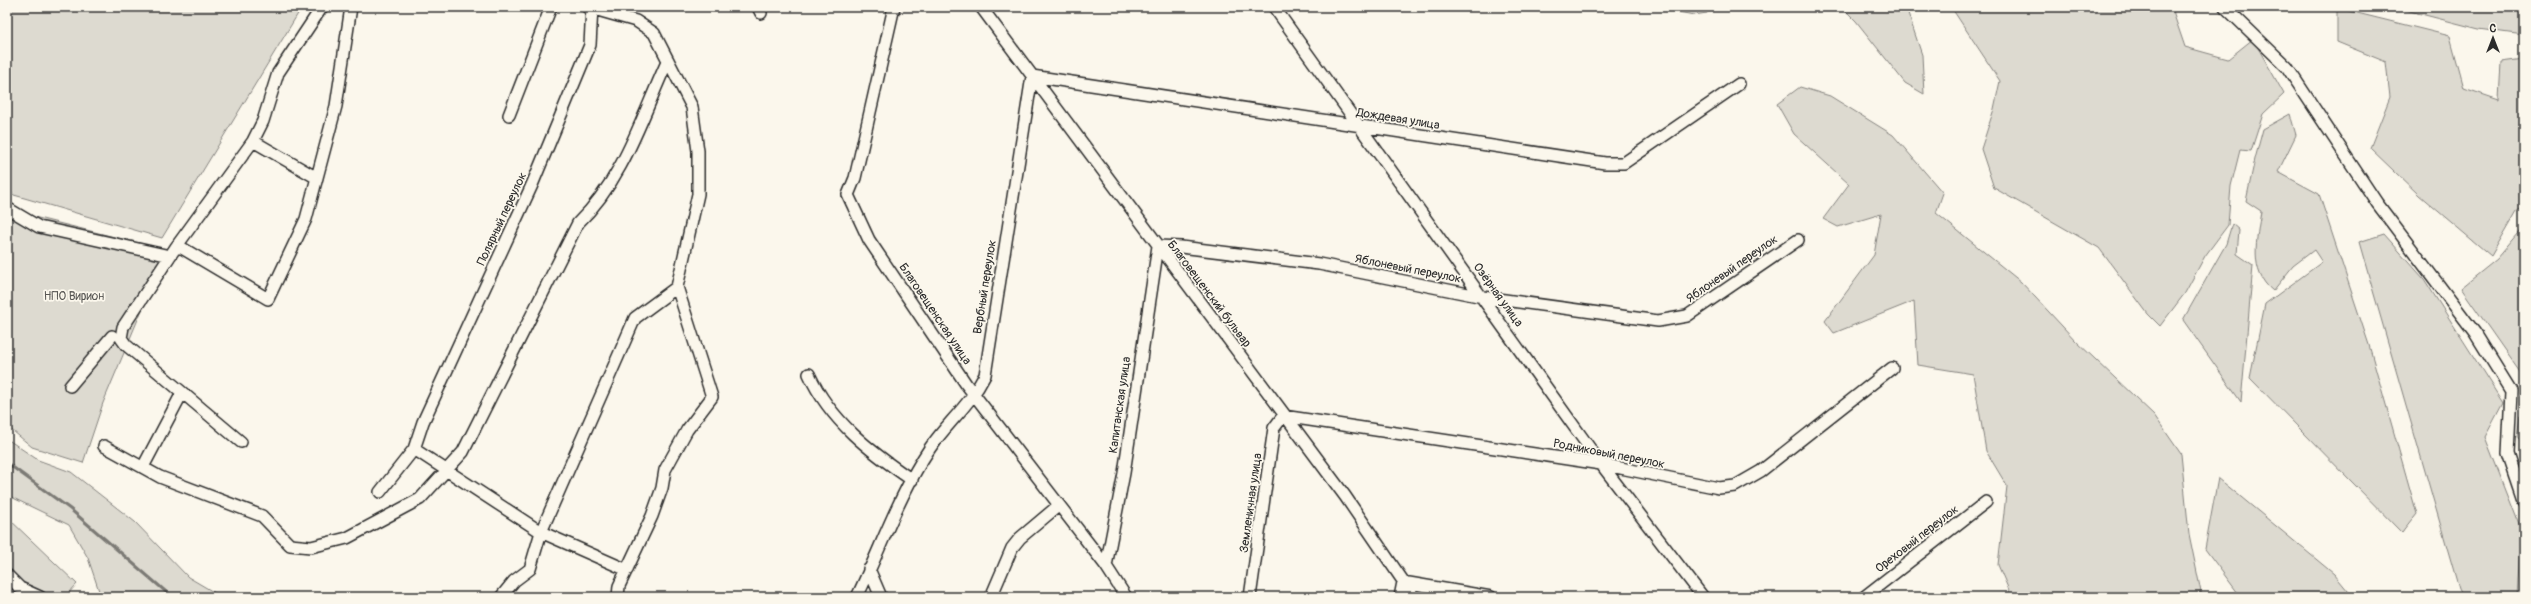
<svg xmlns="http://www.w3.org/2000/svg" width="2531" height="604" font-family="Pangolin,sans-serif">
  <style>
    .green { fill: #dddad0; stroke: #84827e }
    .lines { fill: none; stroke-linecap: round; stroke-linejoin: round }
    .stream { stroke: #7b7a75; stroke-width: 3 }
    .minor-casing { stroke: #2b2b2b; stroke-width: 14 }
    .minor { stroke: #fbf7ec; stroke-width: 11 }
    .labels { text-anchor: middle; dominant-baseline: central; stroke-width: 3.5; stroke-linejoin: round; paint-order: stroke }
    .street-label { font-size: 12px; fill: #2b2b2b; stroke: #fbf7ec }
    .park-label { font-size: 12px; fill: #585754; stroke: #fbf7ec }
  </style>
  <rect width="100%" height="100%" fill="#fbf7ec"/>
  <filter id="ink" filterUnits="userSpaceOnUse"><feTurbulence type="fractalNoise" baseFrequency=".025" numOctaves="2"/><feDisplacementMap in="SourceGraphic" scale="8" xChannelSelector="R" yChannelSelector="G"/><feConvolveMatrix kernelMatrix="1 2 1 2 8 2 1 2 1" color-interpolation-filters="sRGB"/></filter>
  <g filter="url(#ink)">
    <path class="green" d="M7,7H302L162,238L14,195L7,189Z
      M1652,7H1710L1707,13L1694,15Z
      M1842,7H1906L1922,55L1924,94L1905,83L1856,21Z
      M1951,7H2173L2174,15L2185,47L2228,59L2253,39L2284,94L2263,114L2251,151L2240,150L2231,186L2228,225L2205,256L2185,293L2160,326L2148,314L2099,248L1994,188L1981,149L1994,109L2000,81Z
      M2394,7H2524V35L2479,29Z
      M2337,8L2450,36L2464,88L2499,100L2501,62L2524,59V207L2517,211L2491,256L2419,195L2370,148L2390,97L2386,62L2337,42Z
      M1800,87L1830,96L1893,135L1943,193L1936,213L2021,282L2076,341L2154,415L2181,454L2189,534L2202,597H2012L1998,565L2007,486L1986,451L1973,374L1918,365L1914,301L1834,333L1825,321L1874,255L1881,214L1838,227L1823,219L1849,184L1794,134L1777,104Z
      M2290,114L2296,135L2278,172L2319,194L2369,345L2417,514L2402,533L2250,378L2265,304L2322,262L2314,250L2293,266L2273,291C2248,271 2257,239 2261,211L2246,201L2255,159L2263,129Z
      M7,202L22,214L167,250L103,403L83,463L32,447L7,426Z
      M2232,224L2239,230L2237,254L2253,265L2241,402L2183,320L2226,244Z
      M2524,227V378L2461,288L2497,259Z
      M2384,234L2424,279L2503,403L2485,437L2521,529L2517,597H2463L2459,589L2359,242Z
      M2520,415H2524V446L2517,436Z
      M7,439L38,460L71,472L135,522L188,577L222,597H101L88,558L69,525L7,495Z
      M2218,478L2334,574L2353,597H2241L2205,549Z
      M7,517L77,584L65,597H7Z"/>
    <g class="lines">
      <path class="stream" d="M7,463L70,509L172,597"/>
      <g class="minor-casing">
        <path id="minor" d="M587,7L636,21L654,33L692,107L698,151V194L677,287L712,397L687,430L665,470L662,488L652,516L619,586L618,597
          M592,7L590,45L532,185L423,422L414,449L541,532L627,570
          M758,7L761,13
          M894,7L855,178L848,195L869,240L966,384L1106,566L1126,597
          M981,7L1345,496L1414,597
          M1274,7L1601,464L1703,597
          M2225,7L2287,67L2377,203L2475,333L2511,391L2508,454L2524,501
          M509,115L551,7
          M253,141L317,178
          M7,208L39,227L170,256
          M176,247L182,248L268,299L306,219L336,106L351,7
          M809,374C830,421 871,452 912,480
          M70,386L112,336
          M241,442L126,345L121,338L123,327L176,247L253,141L263,121L278,73L322,7
          M104,446L160,477L262,516L290,545L311,547L347,538L420,499L463,452L578,223C624,179 642,116 668,60
          M143,467L182,393
          M380,492L414,449
          M1106,566L1124,473L1158,246L1181,247L1319,264L1483,297L1658,321L1687,316L1798,240
          M869,569L881,597
          M7,575L20,588L40,597
          M501,597L514,581L530,569L541,532L635,318L677,287
          M857,597C881,548 899,494 930,448C948,422 970,405 985,375L1032,76L1605,163H1624L1739,84
          M991,597L1012,548L1020,538L1058,506
          M1250,597L1274,428L1283,416L1601,464L1719,488L1735,486L1761,471L1892,368
          M1400,597L1403,582L1491,597
          M1864,597L1986,502"/>
      </g>
      <use href="#minor" class="minor"/>
    </g>
  </g>
  <g class="labels">
    <g class="street-label">
      <text transform="translate(1398 119) rotate(9)">Дождевая улица</text>
      <text transform="translate(502 219) rotate(-65)">Полярный переулок</text>
      <text transform="translate(1408 269) rotate(11)">Яблоневый переулок</text>
      <text transform="translate(1732 269) rotate(-35)">Яблоневый переулок</text>
      <text transform="translate(985 287) rotate(-81)">Вербный переулок</text>
      <text transform="translate(1209 294) rotate(53)">Благовещенский бульвар</text>
      <text transform="translate(1498 295) rotate(54)">Озёрная улица</text>
      <text transform="translate(935 314) rotate(56)">Благовещенская улица</text>
      <text transform="translate(1120 405) rotate(-82)">Капитанская улица</text>
      <text transform="translate(1609 454) rotate(11)">Родниковый переулок</text>
      <text transform="translate(1251 503) rotate(-82)">Земленичная улица</text>
      <text transform="translate(1917 539) rotate(-38)">Ореховый переулок</text>
    </g>
    <g class="park-label">
      <text x="74" y="296">НПО Вирион</text>
    </g>
  </g>
  <rect width="2531" height="604" fill="none" stroke="#fbf7ec" stroke-width="24"/>
  <rect x="12" y="12" width="2507" height="580" fill="none" stroke="#2b2b2b" stroke-width="1.5" filter="url(#ink)"/>
  <g transform="translate(2493 38)" stroke="#fbf7ec" stroke-width="3" paint-order="stroke">
  <path d="M0-3L7 15L0 10L-7 15Z" fill="#2b2b2b"/>
  <text y="-6" font-size="11" font-weight="bold" text-anchor="middle" fill="#2b2b2b">С</text>
  </g>
</svg>
